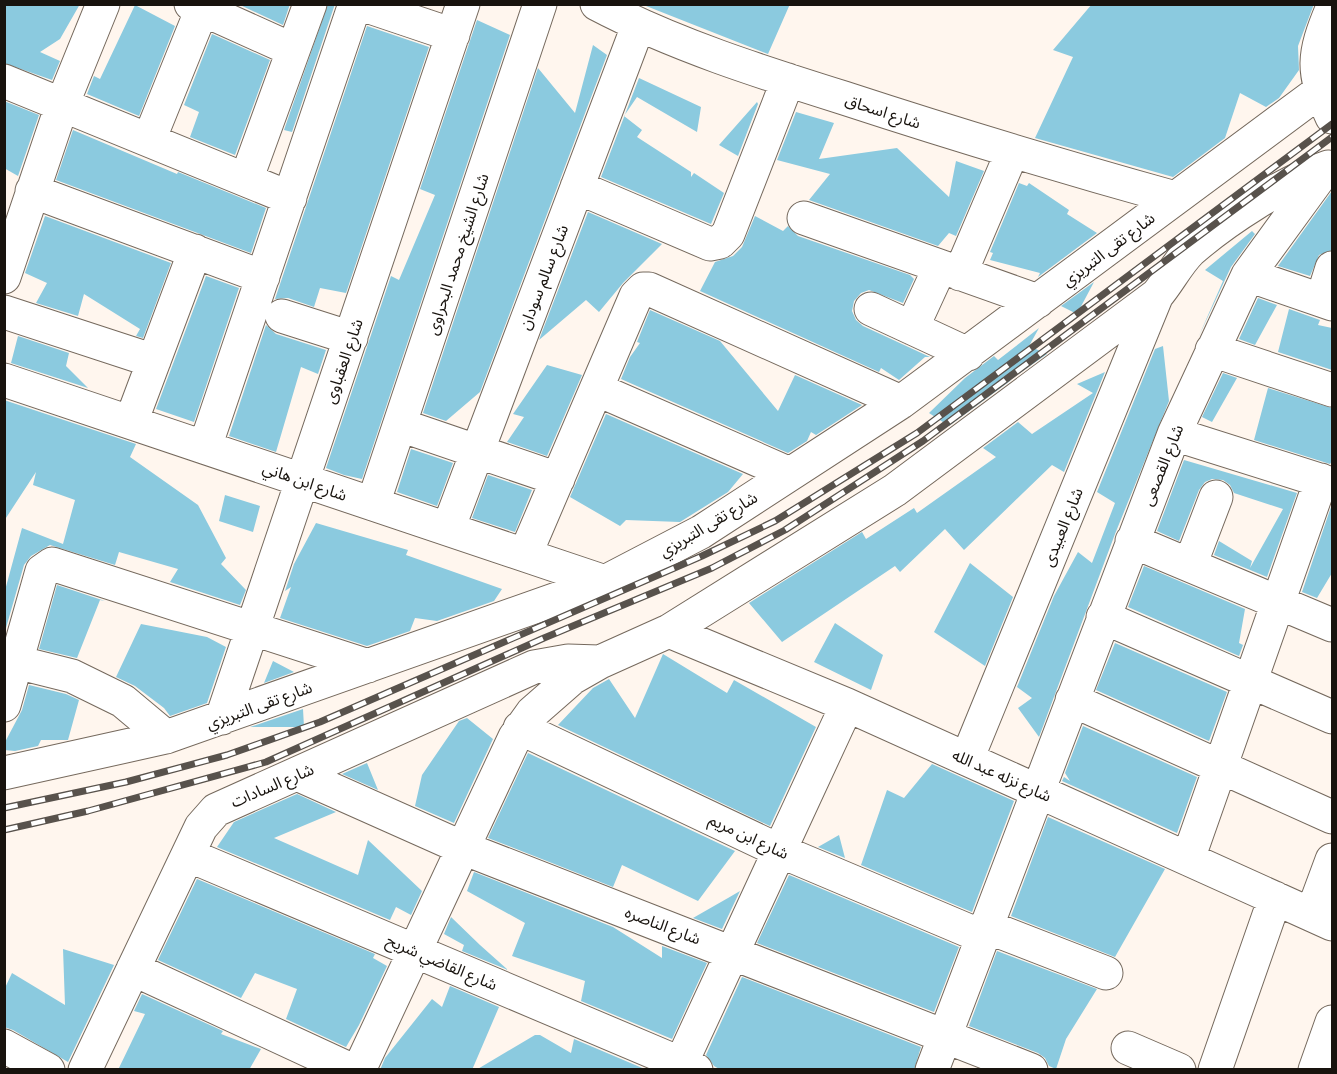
<svg xmlns="http://www.w3.org/2000/svg" width="1337" height="1074" font-family="'Titillium Web','Noto Sans Arabic',sans-serif">
  <style>
    .building { fill: #8bcadf }
    .lines { fill: none; stroke-linecap: round; stroke-linejoin: round }
    .minor-casing { stroke: #75695d; stroke-width: 35 }
    .major-casing { stroke: #75695d; stroke-width: 35 }
    .minor { stroke: #fff; stroke-width: 33 }
    .major { stroke: #fff; stroke-width: 33 }
    .rail-casing { stroke: #58524c; stroke-width: 7 }
    .rail { stroke: #fff; stroke-width: 4.5; stroke-dasharray: 14; stroke-linecap: butt }
    .labels { text-anchor: middle; dominant-baseline: central; stroke-width: 5; stroke-linejoin: round; paint-order: stroke }
    .street-label { font-size: 16px; fill: #18130e; stroke: #fff }
  </style>
  <rect width="100%" height="100%" fill="#fff6ee"/>
  <path class="building" d="M4,4H80L60,39L40,52L60,61L52,80L4,63Z
    M238,4H290L283,25Z
    M328,4H335L292,132L284,130Z
    M641,4H790L768,54Z
    M1092,4H1314L1298,46L1299,70L1279,98L1266,107L1240,93L1225,138L1173,177L1035,138L1073,57L1053,50Z
    M135,5L175,26L139,116L87,94L94,76L100,79Z
    M477,20L510,35L362,479L344,475L326,468L391,276L399,280L435,195L420,189Z
    M367,26L429,47L346,293L320,288L314,307L288,298L275,299Z
    M212,34L270,60L235,155L190,137L199,112L184,105Z
    M593,45L607,55L480,392L446,421L423,413L538,68L575,113Z
    M639,78L701,107L697,132L637,97L624,116L642,130L637,137L691,172V177L694,173L724,193L711,224L601,177Z
    M4,101L39,115L18,176L4,168Z
    M757,102L758,104L738,156L719,145Z
    M796,112L834,123L819,159L897,148L949,197L956,161L984,171L956,236L949,233L938,246L809,200L830,174L777,160Z
    M73,130L177,174L178,172L266,208L251,253L56,180Z
    M1019,183L1027,186L1029,183L1069,210L1067,214L1097,233L1038,277L1040,273L990,260L993,253L990,252Z
    M1332,191V250L1319,255L1310,276L1278,266Z
    M588,212L662,244L623,283L599,312L586,300L539,340Z
    M45,216L171,263L143,338L136,336L140,329L84,294L78,316L36,303L47,283L25,273Z
    M755,216L783,231L788,226L798,236L910,275L914,279L903,303L869,290L861,293L854,301L852,311L856,320L863,326L930,357H925L899,380L881,368L879,372L700,291L715,262L733,256L742,247Z
    M1252,231L1255,234L1231,267L1198,338L1223,281L1205,270Z
    M206,276L239,288L194,422L156,409Z
    M1094,282L1077,314L1061,306Z
    M1258,298L1277,305L1255,345L1239,339Z
    M1289,309L1320,320L1318,325L1332,328V370L1278,352Z
    M650,310L720,341L778,411L795,375L862,405L816,435L811,432L807,441L788,453L621,379L630,357L640,343L637,342Z
    M266,325L276,334L326,350L318,374L301,367L276,452L229,436Z
    M1039,328L1029,346L1047,354L1020,373L1016,371L1010,381L949,426L929,413L965,378L994,356L998,360Z
    M18,336L69,353L66,366L88,388L11,363Z
    M1163,346L1169,401L1115,534L1039,737L1018,708L1032,698L1017,687L1054,596L1078,552L1092,563L1115,503L1097,492L1155,349Z
    M547,365L582,375L547,456L507,442L524,417L513,414Z
    M1105,372L1064,472L1052,465L964,550L945,529L900,572L895,566L782,642L749,603L862,532L866,539L914,508L917,513L996,457L983,448L1018,422L1032,434L1093,393L1077,384Z
    M1223,373L1237,378L1212,422L1202,417Z
    M1268,388L1332,408V461L1330,464L1254,440Z
    M4,400L136,444L130,457L198,505L226,558L221,564L246,590L240,605L170,582L178,569L119,552L115,565L50,545L31,556L24,565L4,635V594L22,528L63,544L75,500L33,485L36,472L4,521Z
    M606,414L743,474L728,492L680,522L626,520L620,526L570,497Z
    M411,449L453,463L437,506L397,492Z
    M1184,460L1297,493L1267,577L1214,555L1219,541L1252,561L1250,568L1283,509L1234,493L1230,485L1223,480L1212,479L1205,482L1199,490L1179,541L1157,531Z
    M488,475L532,490L515,532L472,518Z
    M225,495L260,506L253,532L219,521Z
    M1332,504V573L1317,598L1302,592Z
    M316,523L408,550L406,555L502,589L494,601L437,621L415,618L410,631L367,646L280,618L291,587L285,591L294,564Z
    M970,563L1013,597L985,666L934,632Z
    M1144,566L1245,609L1239,643L1243,645L1239,656L1128,607Z
    M57,585L105,601L100,600L77,658L39,649Z
    M835,623L883,655L871,690L814,662Z
    M141,624L207,637L226,647L207,703L170,716L164,708L135,686L116,677Z
    M1115,643L1227,692L1209,741L1096,690Z
    M663,654L727,693L734,680L816,727L770,826L558,725L593,688L609,679L635,718Z
    M273,661L294,672L264,683Z
    M29,685L66,694L79,700L68,740H41L38,746L15,751L4,750V744L22,710Z
    M303,709L304,727H250Z
    M467,718L493,739L454,823L415,806L422,775L459,721Z
    M1083,726L1197,777L1177,833L1062,781L1064,777L1070,781L1065,773Z
    M528,753L735,851L698,901L622,865L613,887L488,838Z
    M367,763L378,790L342,774Z
    M932,764L1014,801L972,912L861,865L887,790L904,798Z
    M297,794L336,812L274,838L358,875L368,840L422,891L411,915L396,907L390,920L217,847L234,822Z
    M1048,817L1165,869L1115,957L1011,916Z
    M839,835L845,858L818,847Z
    M474,872L613,927L662,958V946L707,963L672,1039L581,1001L585,981L512,956L525,923L467,891Z
    M789,875L959,947L934,1012L757,943Z
    M197,879L375,954L373,958L387,966L359,1025L346,1047L286,1019L297,989L255,973L241,998L158,960Z
    M740,891L722,929L693,918L728,898Z
    M451,917L480,945L508,970L462,951L464,945L444,934Z
    M63,949L114,965L68,1062L13,1030L4,1027V990L12,973L65,1005Z
    M997,951L1097,989L1066,1039L1056,1069L1049,1066L1045,1058L1038,1053L969,1026Z
    M742,977L921,1047L914,1070H721L714,1066L706,1055Z
    M450,986L499,1007L472,1070H380L385,1058L432,999L442,1007Z
    M142,994L223,1031L221,1034L261,1049L249,1070H118L145,1014L134,1011Z
    M535,1035H540L571,1053L574,1039L647,1070H476Z"/>
  <g class="lines">
    <g class="minor-casing">
      <path id="minor" d="M191,4L293,50
        M361,4L453,35
        M597,4C675,45 761,72 844,98C954,134 1064,167 1175,198
        M1332,9C1313,54 1311,72 1332,117
        M4,81L290,198
        M149,140L202,9
        M246,180L310,4
        M577,187L710,244L720,242L728,234L788,80
        M32,191L263,277
        M804,218L1038,301
        M960,274L1012,152
        M1248,275L1332,304
        M4,277L62,105L103,4
        M1322,300L1332,268
        M871,309L968,354
        M4,312L154,361
        M282,316L351,338
        M912,328L940,267
        M1212,350L1332,390
        M4,380L605,582
        M596,389L790,474
        M131,422L195,251
        M400,425L558,479
        M1174,434L1332,484
        M205,447L355,4
        M373,504L540,4
        M448,529L638,26
        M1132,541L1332,625
        M525,555L636,296L643,289H649L901,402
        M1190,565L1216,497
        M1103,617L1332,717
        M669,631L847,705L1332,924
        M4,659L72,676L123,701L166,737
        M1072,700L1332,817
        M4,705L42,571L52,564L368,666
        M222,718L463,4
        M520,728L780,851L981,936
        M967,759L1156,297
        M4,773L166,737L605,582L701,532L901,402L1320,91
        M297,774L463,848L1031,1070
        M188,855L696,1070
        M1188,859L1321,480
        M1312,914L1332,860
        M985,926L1106,973
        M133,969L351,1070
        M1128,1048L1179,1070
        M85,1070L201,827L216,810L534,667L568,661L599,662
        M359,1070L515,737L532,713L572,678L600,662L669,631L895,490L1157,295C1169,281 1177,264 1190,251C1225,220 1284,182 1328,167
        M678,1070L847,705
        M932,1070L1174,434L1248,275L1326,168
        M1215,1070L1275,898
        M1315,1070L1332,1022"/>
    </g>
    <g class="major-casing">
      <path id="major" d="M4,1046L48,1070"/>
    </g>
    <use href="#minor" class="minor"/>
    <use href="#major" class="major"/>
    <g class="rail-casing">
      <path id="rail" d="M4,808L126,782L227,755L320,722L702,556L775,521L917,433L1332,124
        M4,830L88,811L266,762L544,638L712,568L785,530L923,441L1332,137"/>
    </g>
    <use href="#rail" class="rail"/>
  </g>
  <g class="labels">
    <g class="street-label">
      <text transform="translate(883 111) rotate(18)">شارع اسحاق</text>
      <text transform="translate(1108 249) rotate(-37)">شارع تقى التبريزي</text>
      <text transform="translate(457 254) rotate(-72)">شارع الشيخ محمد البحراوى</text>
      <text transform="translate(543 277) rotate(-69)">شارع سالم سودان</text>
      <text transform="translate(343 361) rotate(-71)">شارع العقباوى</text>
      <text transform="translate(1162 465) rotate(-68)">شارع القصعى</text>
      <text transform="translate(305 481) rotate(19)">شارع ابن هاني</text>
      <text transform="translate(708 524) rotate(-31)">شارع تقى التبريزي</text>
      <text transform="translate(1062 527) rotate(-68)">شارع العبيدى</text>
      <text transform="translate(259 705) rotate(-20)">شارع تقى التبريزي</text>
      <text transform="translate(1002 775) rotate(24)">شارع نزله عبد الله</text>
      <text transform="translate(272 785) rotate(-23)">شارع السادات</text>
      <text transform="translate(749 836) rotate(25)">شارع ابن مريم</text>
      <text transform="translate(663 925) rotate(21)">شارع الناصره</text>
      <text transform="translate(442 962) rotate(23)">شارع القاضي شريح</text>
    </g>
  </g>
  <rect width="1337" height="1074" fill="none" stroke="#18130e" stroke-width="12"/>
</svg>
